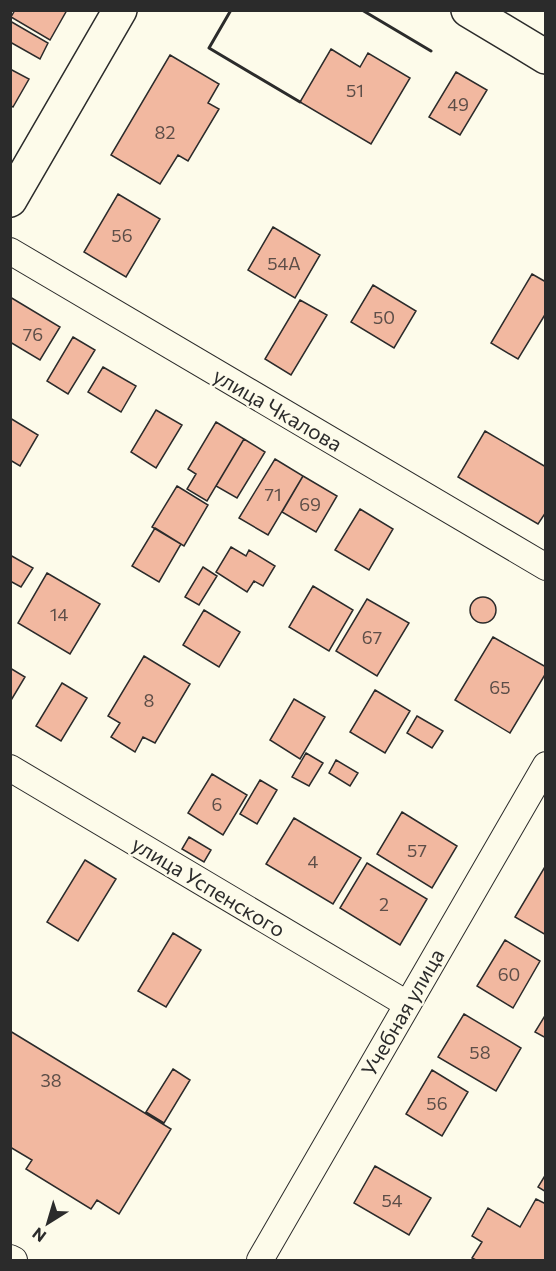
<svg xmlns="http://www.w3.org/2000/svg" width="556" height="1271" font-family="Commissioner,sans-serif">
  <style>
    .building { fill: #f2b8a0; stroke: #2b2b2b; stroke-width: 1.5 }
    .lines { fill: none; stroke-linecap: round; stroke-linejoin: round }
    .street-casing { stroke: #2b2b2b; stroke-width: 28 }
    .secondary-casing { stroke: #2b2b2b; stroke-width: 36 }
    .street { stroke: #fdfbea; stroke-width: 26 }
    .secondary { stroke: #fdfbea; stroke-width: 33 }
    .wall { stroke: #2b2b2b; stroke-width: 3 }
    .labels { text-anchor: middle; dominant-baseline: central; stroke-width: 4.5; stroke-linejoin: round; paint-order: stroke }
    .number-label { font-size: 18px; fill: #5d4e48 }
    .street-label { font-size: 21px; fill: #2b2b2b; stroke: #fdfbea }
  </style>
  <rect width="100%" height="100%" fill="#fdfbea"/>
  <path class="building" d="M15,10H67L50,40L11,17Z
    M10,21L48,43L40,59L10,42Z
    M331,49L360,67L368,53L410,78L371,144L300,102Z
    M170,55L219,84L208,103L219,109L188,161L178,155L160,184L111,155Z
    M10,69L29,79L13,107L10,105Z
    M456,72L487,90L460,135L429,117Z
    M118,194L160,219L126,277L84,252Z
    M273,227L320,255L295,298L248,270Z
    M532,274L546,282V313L518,359L491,343Z
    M373,285L416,311L394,348L351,322Z
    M10,297L60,327L40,360L10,342Z
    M300,300L327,315L291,375L265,359Z
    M73,337L95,350L68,394L47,381Z
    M103,367L136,386L121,412L88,392Z
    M156,410L182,425L156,468L131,452Z
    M10,418L38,435L20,466L10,460Z
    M216,422L244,439L207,501L187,489L196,474L188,469Z
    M485,431L546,467V512L538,524L458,477Z
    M244,439L265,452L237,498L216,486Z
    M275,459L303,476L268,535L239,518Z
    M303,476L337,496L316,532L282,512Z
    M177,486L208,505L184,546L152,527Z
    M360,509L393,529L369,570L335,550Z
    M155,528L181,544L159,582L132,566Z
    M231,547L246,556L249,550L275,566L263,586L254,581L247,592L216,572Z
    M10,555L33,568L21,587L10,581Z
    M203,567L217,576L199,605L185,597Z
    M47,573L100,604L70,654L18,623Z
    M313,586L353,610L329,651L289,627Z
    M470 610a13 13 0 1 1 26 0a13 13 0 1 1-26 0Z
    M367,599L409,623L377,676L336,651Z
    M204,610L240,632L219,667L183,645Z
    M493,637L546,667V673L510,733L455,700Z
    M144,656L190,684L155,743L143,737L135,752L111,737L120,723L108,716Z
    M10,668L25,677L10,702Z
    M62,683L87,698L61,741L36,726Z
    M375,690L410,711L385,753L350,732Z
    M294,699L325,717L300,759L270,740Z
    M417,716L443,731L432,748L407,733Z
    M306,753L323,763L309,786L292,777Z
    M336,760L358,773L350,786L329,773Z
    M212,774L247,795L223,835L188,813Z
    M260,780L277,790L257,824L240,814Z
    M402,812L457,846L432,888L377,854Z
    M294,818L361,858L333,904L266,864Z
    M189,837L211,850L204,862L182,849Z
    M85,860L116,879L78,941L47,922Z
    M367,863L427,899L400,945L340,908Z
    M546,865V935L515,917Z
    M173,933L201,950L166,1007L138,991Z
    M505,940L540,961L513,1008L477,986Z
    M464,1014L521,1048L496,1091L438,1057Z
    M546,1014V1038L535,1032Z
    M10,1031L171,1129L119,1214L97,1200L91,1209L26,1169L32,1160L10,1147Z
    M173,1069L190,1080L164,1123L146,1112Z
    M432,1070L468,1092L442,1136L406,1114Z
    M375,1166L431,1198L409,1235L354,1203Z
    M546,1174V1192L538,1187Z
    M536,1199L546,1204V1260H476L472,1258L482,1242L472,1236L488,1208L520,1227Z"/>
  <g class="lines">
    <g class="street-casing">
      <path id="street" d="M10,251L546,567
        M10,768L407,1004
        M10,1258L14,1260
        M260,1260L546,765"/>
    </g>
    <g class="secondary-casing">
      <path id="secondary" d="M468,10L546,57
        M10,200L120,10"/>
    </g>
    <use href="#street" class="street"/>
    <use href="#secondary" class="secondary"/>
    <path class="wall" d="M231,10L209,48L300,102
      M362,10L431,51"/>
  </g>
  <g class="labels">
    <g class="number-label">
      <text x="355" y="90">51</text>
      <text x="458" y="104">49</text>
      <text x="165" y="132">82</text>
      <text x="122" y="235">56</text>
      <text x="284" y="263">54А</text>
      <text x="384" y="317">50</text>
      <text x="33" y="334">76</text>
      <text x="273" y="494">71</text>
      <text x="310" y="504">69</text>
      <text x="59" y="614">14</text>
      <text x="372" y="637">67</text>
      <text x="500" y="687">65</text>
      <text x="149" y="700">8</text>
      <text x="217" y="804">6</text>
      <text x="417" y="850">57</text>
      <text x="313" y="861">4</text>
      <text x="384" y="904">2</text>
      <text x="509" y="974">60</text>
      <text x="480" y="1052">58</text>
      <text x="51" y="1080">38</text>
      <text x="437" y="1103">56</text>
      <text x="392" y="1200">54</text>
    </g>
    <g class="street-label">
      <text transform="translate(278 409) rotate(30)">улица Чкалова</text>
      <text transform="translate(209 886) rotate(31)">улица Успенского</text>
      <text transform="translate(402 1012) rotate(-60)">Учебная улица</text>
    </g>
  </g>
  <rect width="556" height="1271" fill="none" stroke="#2b2b2b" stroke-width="24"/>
  <g transform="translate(48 1223) rotate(217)" stroke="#fdfbea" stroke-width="4.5" paint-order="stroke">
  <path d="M0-4.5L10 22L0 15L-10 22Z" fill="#2b2b2b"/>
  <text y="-9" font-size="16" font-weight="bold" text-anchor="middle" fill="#2b2b2b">N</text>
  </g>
</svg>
